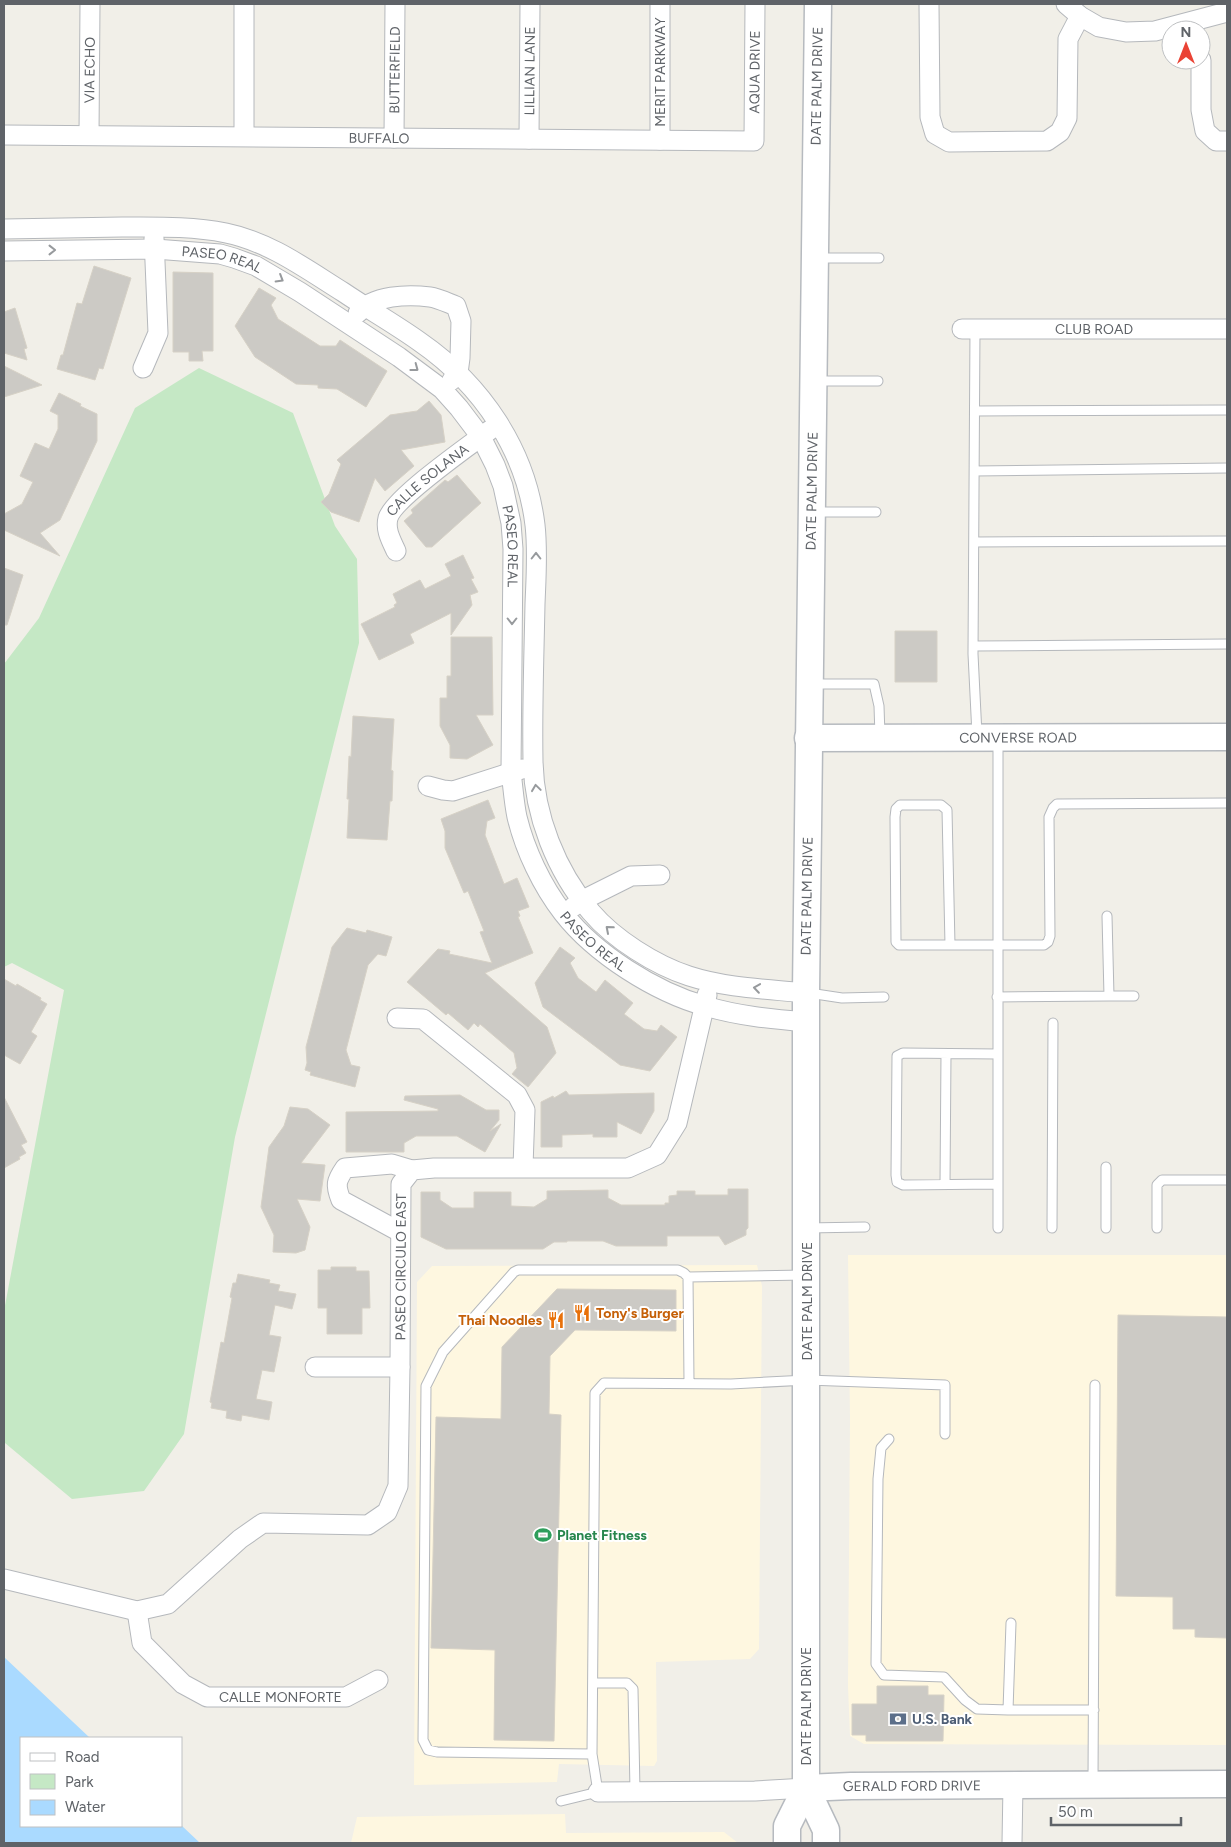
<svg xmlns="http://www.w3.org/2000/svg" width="1231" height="1847" font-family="Figtree,sans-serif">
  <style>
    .commercial { fill: #fef7e0 }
    .green { fill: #c5e8c5 }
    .water { fill: #aadaff }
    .building { fill: #cccac5; stroke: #d6d1c6 }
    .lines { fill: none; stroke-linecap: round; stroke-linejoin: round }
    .lane-casing { stroke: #b5b8bc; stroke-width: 11 }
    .street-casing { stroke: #b5b8bc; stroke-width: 21 }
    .secondary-casing { stroke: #b6babf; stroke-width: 29 }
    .lane { stroke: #fff; stroke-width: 9 }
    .street { stroke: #fff; stroke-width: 19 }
    .secondary { stroke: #fff; stroke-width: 26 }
    .oneway { stroke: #979a9d }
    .labels { text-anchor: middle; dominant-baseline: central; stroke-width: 4; stroke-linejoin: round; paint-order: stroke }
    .street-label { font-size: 14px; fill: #5f6368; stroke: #fff }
    .food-label { font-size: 14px; font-weight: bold; fill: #c56008; stroke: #fff; text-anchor: start }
    .leisure-label { font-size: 14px; font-weight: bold; fill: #27864d; stroke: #fff; text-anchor: start }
    .service-label { font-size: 14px; font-weight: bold; fill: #4e5e75; stroke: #fff; text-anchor: start }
  </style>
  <rect width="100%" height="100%" fill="#f1efe8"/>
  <path class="commercial" d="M848,1255H1227V1745L864,1744L850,1736L848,1686L850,1419Z
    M757,1265L762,1286L759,1649L750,1659L656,1662L657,1761L654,1766L559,1764L557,1782L414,1785L417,1282L432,1266Z
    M565,1814L566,1833L724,1832L738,1843H351L357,1817Z"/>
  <path class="green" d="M199,368L293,413L335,526L357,559L359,643L235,1137L184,1434L144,1491L72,1499L5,1443L4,1438V1311L64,990L12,963L4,967V664L39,618L135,408Z"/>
  <path class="water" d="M4,1657L90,1738H21V1826L181,1825L200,1843H4Z"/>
  <path class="building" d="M94,266L131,278L103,369L99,368L95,380L57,369L61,355H63L77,303L82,304Z
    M173,272L213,273V351H202L203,361H189V352H173Z
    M259,288L276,298L271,305L278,319L320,346H336L340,340L387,371L366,407L337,389L318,388V385L296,384L255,357L235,326Z
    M15,308L27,348L24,349L27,360L4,353V312Z
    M4,366L42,385L4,397Z
    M59,393L81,404L80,406L97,414V441L60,520L40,533L60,556L4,530V514L22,504L33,482L20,476L35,443L49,449L58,429V415L50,411Z
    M429,401L441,415L445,442L401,450L414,466L385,491L375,478L359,522L331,512L321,502L329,494L341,464L337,460L390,415L417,411Z
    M457,475L481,503L432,547H426L404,521L413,513L411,510L445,480L448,482Z
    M463,555L474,578L471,579L478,592L470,595L472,605L451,635V613L410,634L414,643L379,660L361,624L395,607L394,605L397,603L393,594L420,580L425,589L451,576L445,564Z
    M4,568L23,575L7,625H4Z
    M895,631H937V682H895Z
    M451,637H492L493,715H476L493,745L467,759L450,758V745L440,726V698H447V676H451Z
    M353,716L394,719L391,770L393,771L392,801H390L387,840L347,838L349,799H347L349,756L351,757Z
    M488,800L495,818L487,821L485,835L504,884L517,878L529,907L518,911L520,916L518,917L533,953L485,973L547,1027L556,1053L528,1087L512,1074L517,1068L514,1053L480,1024L478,1027L474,1023L468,1030L448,1013L446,1015L407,982L438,949L450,951L449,954L492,963L480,932L484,931L468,891L464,893L445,848V831L441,819Z
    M347,928L366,933L367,930L392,937L386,956L378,954L368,965L346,1050L351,1065L360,1067L355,1087L310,1075L311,1072L305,1070L307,1063L306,1047L332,947Z
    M560,947L575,958L570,963L578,978L596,992L605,980L633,1003L624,1014L644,1029L657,1031L661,1025L677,1037L650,1071L620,1065L543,1007L535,983Z
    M4,979L16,986L17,984L41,998L40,1000L47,1004L31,1032L37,1036L20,1064L4,1055Z
    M566,1091L569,1095L654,1093V1111L641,1134L617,1122V1137H593V1134L562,1135V1147H541V1102L553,1096L554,1098Z
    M460,1095L486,1110H499V1120L490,1131L501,1124L485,1152L457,1136H416L404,1143V1152H346V1112L438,1111V1109L404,1100L405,1096Z
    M4,1097L27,1142L21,1145L26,1153L19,1157L20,1159L4,1168Z
    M290,1107L308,1109L330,1125L301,1163L325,1165L320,1201L297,1199L310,1227L305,1250L296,1253L273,1252L274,1235L261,1207L269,1147L284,1126Z
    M728,1189H748V1228L746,1230V1235L725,1245L719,1236H667V1246H616L603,1241H567V1242H554L543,1249H446L421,1237V1192H440V1200L452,1208H474V1192H511V1206L534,1207L547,1199V1191L608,1190V1198L621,1205H665V1203H669V1196L677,1195V1191H695V1195H728Z
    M331,1267H356V1271H369L370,1308H362V1334H327V1308H318V1270H331Z
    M238,1274L270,1280L269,1283L280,1285L278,1291L296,1294L292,1309L275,1305L269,1335L281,1337L274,1372L262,1370L256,1399L272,1402L269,1420L242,1415L241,1421L226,1418L227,1411L211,1408L212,1403L210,1402L221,1342L224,1343L232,1298L230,1297L233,1283H236Z
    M557,1289L676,1290V1331L575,1330L550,1356L549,1414L561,1415L554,1741L494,1740L495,1650L431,1648L436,1417L501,1419L502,1347Z
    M1118,1315L1227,1317V1638L1195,1637V1629H1173V1597L1116,1596Z
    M877,1686H928V1695H944L943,1741H866V1735H852V1704H877Z"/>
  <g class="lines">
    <g class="lane-casing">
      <path id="lane" d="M817,258H879
        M975,329L973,654L977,735
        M816,381H878
        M975,411L1227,410
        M975,471L1227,468
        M814,512H876
        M974,542L1227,541
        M973,646L1227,644
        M812,684H874L879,706L880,736
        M950,945L947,810L941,805H900L896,809L895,817L896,942L899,945H1044L1048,942L1050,936L1049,817L1053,808L1057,804L1227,803
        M809,993L842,998L884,997
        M1109,996H1134
        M997,997L1109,996L1107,916
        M997,1054L903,1053L897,1056L896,1175L897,1182L903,1185L997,1184
        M1106,1167V1228
        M945,1184L946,1054
        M807,1228L865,1227
        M998,1228V740
        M1052,1228L1053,1023
        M1157,1228V1185L1162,1180H1227
        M689,1382L688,1277L805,1275
        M889,1439L881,1448L878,1479L876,1664L884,1675L944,1677L965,1700L977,1709L1008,1710
        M1011,1623L1008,1710H1094
        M593,1683H627L633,1689L635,1791
        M592,1754L437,1752L428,1750L423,1740L426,1386L443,1352L514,1272L518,1270H678L684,1273L688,1277
        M1093,1782L1095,1385
        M561,1801L598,1792L592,1754L595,1393L604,1383L731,1384L807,1380L945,1385V1434"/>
    </g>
    <g class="street-casing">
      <g id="street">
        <path d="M660,4V140"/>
        <path d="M929,4L930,117L935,134L949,142L1047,141L1060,132L1067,118L1068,39L1080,16"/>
        <path d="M1066,4L1080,16L1099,27L1126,32L1155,31L1227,12"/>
        <path d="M1201,60V110L1205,131L1216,141H1227"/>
        <path id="s1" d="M4,135L754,141L755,4"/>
        <path id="s2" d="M89,135L90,4"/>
        <path d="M244,136V4"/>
        <path id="s3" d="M394,138L395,4"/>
        <path id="s4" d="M529,139L530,4"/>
        <path d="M4,229C43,228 83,228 122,227C157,227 192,226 226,233C270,242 306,269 343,292C368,309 395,324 420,342C482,385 526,450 535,525C538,551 536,578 535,604C534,656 532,709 533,761C534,815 556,871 591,912C614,939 655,965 689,976C726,988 767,989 806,993"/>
        <path id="s5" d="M4,251L155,249L220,254L234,258L256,266L300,292L399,357L442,389L459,408L481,437L495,465L503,486L511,523L513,549L511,772C513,787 514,803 517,817C525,850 542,886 563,913C595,954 655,992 705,1006C738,1016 772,1019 806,1022"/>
        <path d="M358,313C373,295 408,294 430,297C438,298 448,303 456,306L461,321L460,358L458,373L452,380"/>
        <path id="s6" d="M962,329H1227"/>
        <path d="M143,368L158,333L154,238"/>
        <path id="s7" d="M396,551C391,540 385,530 388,518C394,498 470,445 490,430"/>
        <path d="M428,786L443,790L453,791L522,769"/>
        <path d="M573,907L583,900L631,876L660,875"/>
        <path d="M397,1018L423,1019L517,1095L525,1110L523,1167"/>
        <path d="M400,1232L341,1200C335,1185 336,1181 345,1168L392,1164L412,1170"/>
        <path d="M315,1367H400"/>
        <path id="s8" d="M4,1579L137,1611L168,1604L240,1539L263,1523L368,1525L387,1512L398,1486L400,1367L401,1184L412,1170L434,1168H628L657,1155L677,1123L707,995"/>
        <path id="s9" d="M137,1611L142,1643L183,1684L207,1697H346L378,1680"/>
        <path d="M598,1792L755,1791L806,1788"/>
        <path d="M1012,1843L1013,1785"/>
      </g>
    </g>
    <g class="secondary-casing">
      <g id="secondary">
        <path d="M818,4L806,993V1788L826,1830V1843"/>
        <path id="s10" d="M808,738L1227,737"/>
        <path id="s11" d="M806,1788L851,1786L1227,1784"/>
        <path d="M787,1843V1826L806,1788"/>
      </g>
    </g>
    <use href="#lane" class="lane"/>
    <use href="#street" class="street"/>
    <use href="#secondary" class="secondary"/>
  </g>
  <defs><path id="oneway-chevron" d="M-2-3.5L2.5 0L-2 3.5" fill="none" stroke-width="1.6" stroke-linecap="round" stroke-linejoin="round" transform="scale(1.25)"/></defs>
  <g class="oneway">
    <use href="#oneway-chevron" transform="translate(52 250)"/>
    <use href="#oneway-chevron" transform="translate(280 279) rotate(31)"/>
    <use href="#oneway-chevron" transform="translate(415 368) rotate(37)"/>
    <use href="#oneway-chevron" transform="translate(536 556) rotate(-90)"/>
    <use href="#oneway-chevron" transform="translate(512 621) rotate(90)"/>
    <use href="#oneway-chevron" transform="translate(536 788) rotate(-98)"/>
    <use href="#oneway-chevron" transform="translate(609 929) rotate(-139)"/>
    <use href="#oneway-chevron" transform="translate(757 988) rotate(-172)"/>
  </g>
  <defs>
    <g id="restaurant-bare" transform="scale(1.35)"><path d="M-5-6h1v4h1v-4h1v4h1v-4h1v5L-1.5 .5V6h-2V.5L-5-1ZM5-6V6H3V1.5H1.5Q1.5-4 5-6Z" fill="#e8710a" stroke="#fff" stroke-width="2.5" paint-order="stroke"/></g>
    <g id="stadium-bare" transform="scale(1.35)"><path d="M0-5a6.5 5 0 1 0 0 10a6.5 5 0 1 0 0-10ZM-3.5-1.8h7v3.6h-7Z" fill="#2e9e5b" stroke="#fff" stroke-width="2.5" paint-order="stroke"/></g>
    <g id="bank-bare" transform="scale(1.35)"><path d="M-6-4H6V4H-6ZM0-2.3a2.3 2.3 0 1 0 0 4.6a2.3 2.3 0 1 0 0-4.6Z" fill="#5c6f8a" stroke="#fff" stroke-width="2.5" paint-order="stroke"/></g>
  </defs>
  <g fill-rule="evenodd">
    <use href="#restaurant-bare" x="582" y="1313"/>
    <use href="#restaurant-bare" x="556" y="1320"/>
    <use href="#stadium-bare" x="543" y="1535"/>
    <use href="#bank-bare" x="898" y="1719"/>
  </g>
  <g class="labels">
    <g class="street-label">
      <text stroke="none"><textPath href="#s2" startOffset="65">VIA ECHO</textPath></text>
      <text stroke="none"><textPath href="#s3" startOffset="68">BUTTERFIELD</textPath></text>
      <text stroke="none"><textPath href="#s4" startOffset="68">LILLIAN LANE</textPath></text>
      <text transform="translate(660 72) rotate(-90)">MERIT PARKWAY</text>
      <text stroke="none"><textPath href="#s1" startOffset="819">AQUA DRIVE</textPath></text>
      <text transform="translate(817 86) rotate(-89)">DATE PALM DRIVE</text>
      <text stroke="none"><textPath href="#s1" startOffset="375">BUFFALO</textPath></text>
      <text stroke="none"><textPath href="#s5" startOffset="219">PASEO REAL</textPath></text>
      <text stroke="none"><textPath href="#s6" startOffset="132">CLUB ROAD</textPath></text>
      <text stroke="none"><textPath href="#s7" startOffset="90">CALLE SOLANA</textPath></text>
      <text transform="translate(812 491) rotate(-89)">DATE PALM DRIVE</text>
      <text stroke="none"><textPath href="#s5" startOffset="654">PASEO REAL</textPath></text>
      <text stroke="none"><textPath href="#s10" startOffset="210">CONVERSE ROAD</textPath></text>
      <text transform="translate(807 896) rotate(-89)">DATE PALM DRIVE</text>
      <text stroke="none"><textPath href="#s5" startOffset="1074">PASEO REAL</textPath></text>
      <text stroke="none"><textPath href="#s8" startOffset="669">PASEO CIRCULO EAST</textPath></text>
      <text transform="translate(807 1301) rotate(-90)">DATE PALM DRIVE</text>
      <text stroke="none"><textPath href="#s9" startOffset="191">CALLE MONFORTE</textPath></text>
      <text transform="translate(806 1706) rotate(-90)">DATE PALM DRIVE</text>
      <text stroke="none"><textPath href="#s11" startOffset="106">GERALD FORD DRIVE</textPath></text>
    </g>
    <g class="food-label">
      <text x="596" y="1313">Tony's Burger</text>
      <text x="542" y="1320" text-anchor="end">Thai Noodles</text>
    </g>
    <g class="leisure-label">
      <text x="557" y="1535">Planet Fitness</text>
    </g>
    <g class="service-label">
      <text x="912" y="1719">U.S. Bank</text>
    </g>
  </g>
  <rect width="1231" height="1847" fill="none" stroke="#5f6368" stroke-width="10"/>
  <rect x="20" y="1737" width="162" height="90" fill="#ffffff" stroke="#bfc1c3"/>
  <rect x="30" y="1753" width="25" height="8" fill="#ffffff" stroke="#bfc1c3"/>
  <text x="65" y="1762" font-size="15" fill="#5f6368">Road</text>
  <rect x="30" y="1774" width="25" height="15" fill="#c5e8c5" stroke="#bfc1c3"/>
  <text x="65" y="1787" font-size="15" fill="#5f6368">Park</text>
  <rect x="30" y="1800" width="25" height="15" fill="#aadaff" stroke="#bfc1c3"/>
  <text x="65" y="1812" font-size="15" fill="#5f6368">Water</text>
  <g transform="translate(1186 45)"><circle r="24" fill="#ffffff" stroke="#bfc1c3"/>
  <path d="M0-4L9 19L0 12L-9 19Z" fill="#ea4335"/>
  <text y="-8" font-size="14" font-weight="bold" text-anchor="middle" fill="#5f6368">N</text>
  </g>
  <path d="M1051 1817v8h130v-8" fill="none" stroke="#5f6368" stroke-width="2.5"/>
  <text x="1058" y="1817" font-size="15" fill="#5f6368" stroke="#ffffff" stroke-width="4" paint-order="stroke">50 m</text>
</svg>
